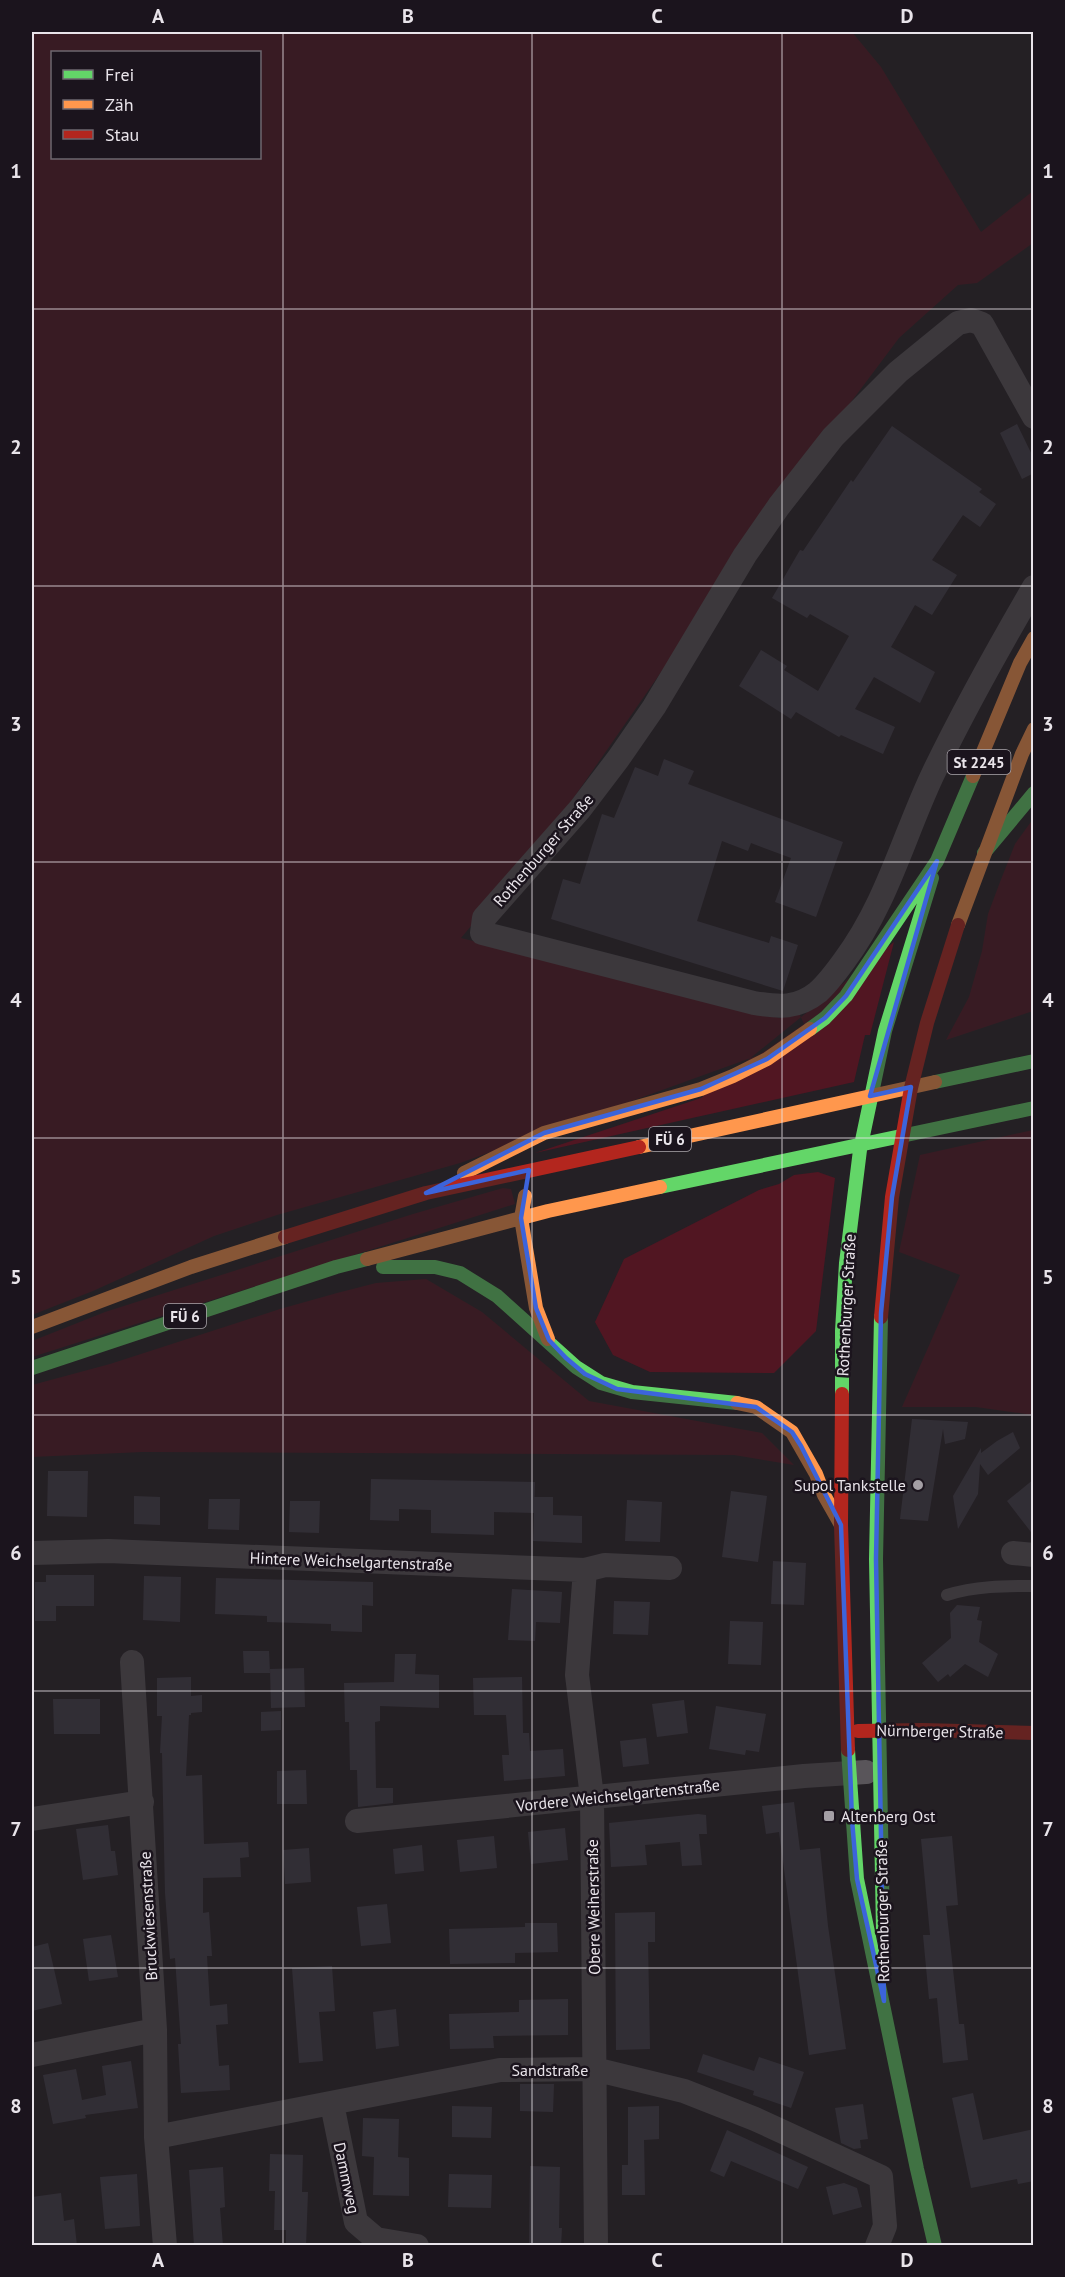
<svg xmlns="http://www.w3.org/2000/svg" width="1065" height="2277" font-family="'PT Sans',sans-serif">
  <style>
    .green { fill: #511622; fill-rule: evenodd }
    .building { fill: #423e4a }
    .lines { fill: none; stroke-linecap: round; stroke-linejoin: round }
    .lane { stroke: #59555a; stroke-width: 12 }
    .street { stroke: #59555a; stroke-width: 24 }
    .fast { stroke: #63d668; stroke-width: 14 }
    .slow { stroke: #ff974d; stroke-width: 14 }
    .jam { stroke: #b3261e; stroke-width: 14 }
    .marked { fill: none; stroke: #3c64db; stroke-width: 4.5; stroke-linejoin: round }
    .grid { fill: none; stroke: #e9e4ea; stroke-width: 1.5; stroke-opacity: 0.55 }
    .poi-dot { fill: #a49fa5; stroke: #1b141d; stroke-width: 2 }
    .labels { text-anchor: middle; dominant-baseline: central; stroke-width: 5; stroke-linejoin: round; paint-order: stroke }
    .shield { fill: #1b141d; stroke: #aba6ac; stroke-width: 1.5 }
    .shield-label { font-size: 15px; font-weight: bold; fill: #e9e4ea }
    .street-label { font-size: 16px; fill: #e9e4ea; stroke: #1b141d }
    .poi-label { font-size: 16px; fill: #e9e4ea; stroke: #1b141d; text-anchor: end }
    .neatline { fill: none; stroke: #e9e4ea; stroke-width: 2 }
    .grid-label { font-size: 20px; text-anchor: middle; font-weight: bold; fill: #e9e4ea }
  </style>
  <rect width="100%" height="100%" fill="#242025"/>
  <path class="green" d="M32,32H852L881,67L981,232L1033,191V243L977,283L958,285L899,338L821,442L552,829L461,938L780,1018L799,1013L804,1024L759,1055L460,1163L277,1215L214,1236L93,1291L32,1315ZM52,52H260V158H52Z
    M1033,819V1011L946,1040L969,997L982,951L988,914L1000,882L1015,844Z
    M894,942L870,1035H865L854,1082L535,1153L701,1098Z
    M1033,1130V1415L976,1407H902L960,1275L899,1252L920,1155Z
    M818,1172L835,1178L816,1331L774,1373L650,1372L613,1355L595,1322L624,1259L759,1190L779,1184L794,1175Z
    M503,1188L511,1189L515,1204L32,1357V1341L105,1312L413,1214Z
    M426,1279L482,1312L589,1401L762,1433L794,1465L734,1455L142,1452L32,1457V1385L110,1364L280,1309L337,1293L376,1283Z"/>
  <path class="building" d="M1017,424L1034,459V473L1022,479L1000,433Z
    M892,426L982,489L979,492L996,504L980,527L963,515L932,560L957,575L932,615L915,605L891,647L935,672L920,703L874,677L855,709L895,727L883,754L841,735L839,737L796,712L791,719L739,686L761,650L787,666L784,670L818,691L849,636L810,614L807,618L772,598L800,550L803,551L851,480L853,482Z
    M664,759L694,771L688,784L843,842L816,917L775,902L791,858L751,843L748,851L722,841L697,921L769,943L771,936L798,945L783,991L551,919L563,879L580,884L602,814L614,818L635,767L658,776Z
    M912,1419L968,1422L965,1439L945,1444L943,1429L928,1521L900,1519Z
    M1013,1432L1020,1448L988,1475L980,1464L978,1494L958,1529L953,1496L981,1448V1453L997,1441Z
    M48,1471H88L87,1517L47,1516Z
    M371,1479L535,1482L534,1512V1497H553V1515L582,1516V1543L533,1541L534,1513L494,1512V1535L431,1533V1510L399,1509V1521L370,1520Z
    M1034,1479V1536L1007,1501Z
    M731,1491L767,1496L758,1562L722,1557Z
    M134,1496L160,1497V1525L134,1524Z
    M209,1499H240L239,1530L208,1529Z
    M627,1500L662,1502L660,1542L625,1541Z
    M290,1501H320L319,1533L289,1532Z
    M773,1561L806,1563L804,1605L771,1604Z
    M46,1575H94V1606H56V1621H35V1582H46Z
    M144,1576L181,1577L180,1622L143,1620Z
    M216,1578L373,1582V1606L362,1605V1632L331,1631V1624L267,1622V1616L215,1614Z
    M512,1589L562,1592L560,1623L536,1622L535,1641L508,1640Z
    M614,1601L650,1602L648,1635L613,1634Z
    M957,1605L980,1607L977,1620L982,1621L979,1642L998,1654L988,1677L965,1664L950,1677L948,1674L938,1682L922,1663L951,1638L950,1613Z
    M730,1621L763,1622L761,1665L728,1664Z
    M243,1651H269L270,1673H244Z
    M395,1654H416L415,1674L439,1675V1708L380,1706V1721L375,1722L376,1788H393V1803L358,1807L357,1770H350L349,1722H345L344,1683L394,1682Z
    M304,1668L305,1707L271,1708L270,1669Z
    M191,1677V1696L202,1695V1712L191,1713V1715H189L186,1776L202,1775L204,1844L248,1842L249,1857L240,1858L241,1877L203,1878V1913L209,1912L212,1956H207L210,2006L227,2004L228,2024L216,2025L219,2066L229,2065L230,2090L181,2093L178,2044H181L175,1958L170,1959L165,1893L162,1753H160L162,1716H157V1678Z
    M522,1677L523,1733H529L530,1751L563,1749L565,1776L504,1781L502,1755H509L506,1715H474L473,1678Z
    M53,1699H100V1734H54Z
    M684,1700L688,1733L657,1737L652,1704Z
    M716,1706L766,1714L759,1752L746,1750L745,1755L709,1749Z
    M281,1711V1730L261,1731V1712Z
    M646,1738L649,1764L623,1767L620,1741Z
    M306,1770L307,1804H277V1771Z
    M794,1802L800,1850L820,1848L828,1926L846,2049L809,2055L779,1832L766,1834L762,1806Z
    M698,1814L706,1815L707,1834H699L702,1865L682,1866L680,1842L645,1845L647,1865L611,1867L609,1823Z
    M108,1825L111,1851H115L118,1875L83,1880L76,1829Z
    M565,1828L568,1860L531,1864L528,1832Z
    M494,1836L497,1868L460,1872L457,1840Z
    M952,1836L958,1905L946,1906L959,2024H964L968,2060L943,2063L937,1998L929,1999L923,1935H930L921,1839Z
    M422,1845L424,1871L395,1874L393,1849Z
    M309,1848L311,1882L285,1884L283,1850Z
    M387,1904L391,1943L361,1946L357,1907Z
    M655,1912V1942H648L650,2049L616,2050L615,1913Z
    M525,1923H557L558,1952L515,1953V1963L450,1964L449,1929L525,1927Z
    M111,1935L118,1977L89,1981L83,1939Z
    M48,1943L62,2004L32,2011V1947Z
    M332,1966L335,2011L319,2012L323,2061L299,2063L292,1968Z
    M568,1999V2035L493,2036L494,2048L450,2049L449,2014L519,2012V2000Z
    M396,2009L399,2046L376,2049L373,2012Z
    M703,2054L754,2071L759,2057L804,2072L791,2108L753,2095L754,2091L697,2072Z
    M131,2061L138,2108L85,2115L86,2118L53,2124L43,2075L76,2069L82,2100L106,2095L102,2066Z
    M520,2084H554L553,2112L520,2111Z
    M973,2093L983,2140L1034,2129V2181L1018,2184L1017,2179L971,2188L952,2098Z
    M863,2104L868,2139L860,2140L861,2148L854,2149L841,2143L835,2108Z
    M452,2106L492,2107L491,2138L452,2137Z
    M659,2106V2139L644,2140L645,2195H622V2165H628V2107Z
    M363,2118L399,2119L398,2157L409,2158V2196L373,2195L374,2157L362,2156Z
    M727,2130L808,2167L798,2189L731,2161L724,2177L710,2171Z
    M270,2154L303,2155L302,2192H308L306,2246H286V2230H274L275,2191H269Z
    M530,2166L560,2167L559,2228H562L561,2246H529Z
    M223,2167L225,2207L220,2208L223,2246H194L189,2170Z
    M137,2174L140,2226L105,2229L100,2177Z
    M449,2174L492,2175L491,2208L448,2207Z
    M844,2183L857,2188L862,2207L833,2215L826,2187Z
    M61,2193L64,2221L74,2219L77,2246H34L32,2197Z"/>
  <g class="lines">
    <path class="lane" d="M947,1595C975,1586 1004,1586 1034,1586"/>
    <path class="street" d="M1034,417L982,324L971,320L958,323L898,372L833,437L779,506L745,555L654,707L618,759L580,809L484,918L482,933L754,1003C779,1007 797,1009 818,992C828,983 836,972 844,961C886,905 903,838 932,776C963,711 998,649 1034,587
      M32,1553L108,1551L585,1570L605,1565L670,1568
      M1013,1553L1034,1555
      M585,1570L577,1675L592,1797L596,2246
      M132,1662L155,2030L156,2137L165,2246
      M32,1819L142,1802
      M357,1821L804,1776L866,1772
      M32,2055L155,2030
      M332,2104L356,2222L376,2239L417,2246
      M156,2137L500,2070L594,2069L684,2091L755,2119L881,2177L885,2226L877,2246"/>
    <path class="fast" d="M984,853L1034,793
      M810,1029L825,1018L846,996L937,861L973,776
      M935,1082L1034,1061
      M660,1187L1034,1108
      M383,1267H435L460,1273L497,1296L576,1367L601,1383L632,1392L737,1403
      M881,1317L876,1559L883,1930
      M32,1368L336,1267L367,1259
      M842,1394V1331L846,1263L860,1150L885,1031L932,878
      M848,1750L857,1879L917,2169L935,2246"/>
    <path class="slow" d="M973,776L1020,663L1034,638
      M958,925L1022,754L1034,729
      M639,1147L935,1082
      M464,1173L544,1133L701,1089L733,1076L767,1059L810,1029
      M525,1196L521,1218L536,1308L548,1339
      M367,1259L548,1211L660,1187
      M32,1327L191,1267L285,1237
      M737,1403L756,1407L792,1432L816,1474L824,1495L841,1525"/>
    <path class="jam" d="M285,1237L426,1193L639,1147
      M881,1317L892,1197L911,1088L927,1023L958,925
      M842,1394L841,1525L848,1750
      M858,1731L922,1730L1034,1733"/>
  </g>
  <path d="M0 0H1065V2277H0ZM937,861L870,1096L911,1087L892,1197L881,1313L876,1559L884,2001L857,1879L852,1820L841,1525L801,1446L792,1432L756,1407L617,1389L585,1374L566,1358L549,1340L536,1308L521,1218L529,1170L426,1193L544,1133L701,1089L767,1059L825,1018L846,996Z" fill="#242025" fill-opacity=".55" fill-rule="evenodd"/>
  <path class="marked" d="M937,861L870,1096L911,1087L892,1197L881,1313L876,1559L884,2001L857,1879L852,1820L841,1525L801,1446L792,1432L756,1407L617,1389L585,1374L566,1358L549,1340L536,1308L521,1218L529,1170L426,1193L544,1133L701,1089L767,1059L825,1018L846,996Z"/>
  <path class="grid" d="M283,32V2246M532,32V2246M782,32V2246M32,309H1034M32,586H1034M32,862H1034M32,1138H1034M32,1415H1034M32,1691H1034M32,1968H1034"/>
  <g class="poi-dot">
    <circle cx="918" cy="1485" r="6"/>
    <rect x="823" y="1810" width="12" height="12" rx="3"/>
  </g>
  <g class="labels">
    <g class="shield">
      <rect x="947.5" y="750" width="63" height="24" rx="4.5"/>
      <rect x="649" y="1127" width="42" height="24" rx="4.5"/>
      <rect x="164" y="1304" width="42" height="24" rx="4.5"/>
    </g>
    <g class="shield-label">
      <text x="979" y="762">St 2245</text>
      <text x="670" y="1139">FÜ 6</text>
      <text x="185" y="1316">FÜ 6</text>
    </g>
    <g class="street-label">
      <text transform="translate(543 850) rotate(-49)">Rothenburger Straße</text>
      <text transform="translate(846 1305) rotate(-87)">Rothenburger Straße</text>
      <text transform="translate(351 1561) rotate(2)">Hintere Weichselgartenstraße</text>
      <text transform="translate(940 1731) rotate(1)">Nürnberger Straße</text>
      <text transform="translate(618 1795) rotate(-6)">Vordere Weichselgartenstraße</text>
      <text transform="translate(593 1907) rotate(-91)">Obere Weiherstraße</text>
      <text transform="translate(882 1911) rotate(-91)">Rothenburger Straße</text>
      <text transform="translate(148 1916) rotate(-93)">Bruckwiesenstraße</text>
      <text x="550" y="2070">Sandstraße</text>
      <text transform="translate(347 2178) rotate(78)">Dammweg</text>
    </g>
    <g class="poi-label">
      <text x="906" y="1485">Supol Tankstelle</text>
      <text x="841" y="1816" text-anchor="start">Altenberg Ost</text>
    </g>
  </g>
  <rect width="1065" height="2277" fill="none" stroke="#1b141d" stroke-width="66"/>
  <rect x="51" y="51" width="210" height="108" fill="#1b141d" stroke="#6d676f" stroke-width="1.5"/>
  <rect x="63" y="70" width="30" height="9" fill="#63d668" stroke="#6d676f" stroke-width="1.5"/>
  <text x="105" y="81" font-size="18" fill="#e9e4ea">Frei</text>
  <rect x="63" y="100" width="30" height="9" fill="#ff974d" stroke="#6d676f" stroke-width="1.5"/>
  <text x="105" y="111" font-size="18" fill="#e9e4ea">Zäh</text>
  <rect x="63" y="130" width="30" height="9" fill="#b3261e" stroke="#6d676f" stroke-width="1.5"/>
  <text x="105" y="141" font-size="18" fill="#e9e4ea">Stau</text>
  <rect x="33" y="33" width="999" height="2211" class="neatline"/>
  <g class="grid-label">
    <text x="158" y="23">A</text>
    <text x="408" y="23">B</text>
    <text x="657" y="23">C</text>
    <text x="907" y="23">D</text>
    <text x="16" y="178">1</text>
    <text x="1048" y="178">1</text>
    <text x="16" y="454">2</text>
    <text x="1048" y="454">2</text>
    <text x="16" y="731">3</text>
    <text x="1048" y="731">3</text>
    <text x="16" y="1007">4</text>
    <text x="1048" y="1007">4</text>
    <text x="16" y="1284">5</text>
    <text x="1048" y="1284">5</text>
    <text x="16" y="1560">6</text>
    <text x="1048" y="1560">6</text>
    <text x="16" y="1836">7</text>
    <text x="1048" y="1836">7</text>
    <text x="16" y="2113">8</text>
    <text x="1048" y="2113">8</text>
    <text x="158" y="2267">A</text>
    <text x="408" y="2267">B</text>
    <text x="657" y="2267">C</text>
    <text x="907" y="2267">D</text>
  </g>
</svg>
